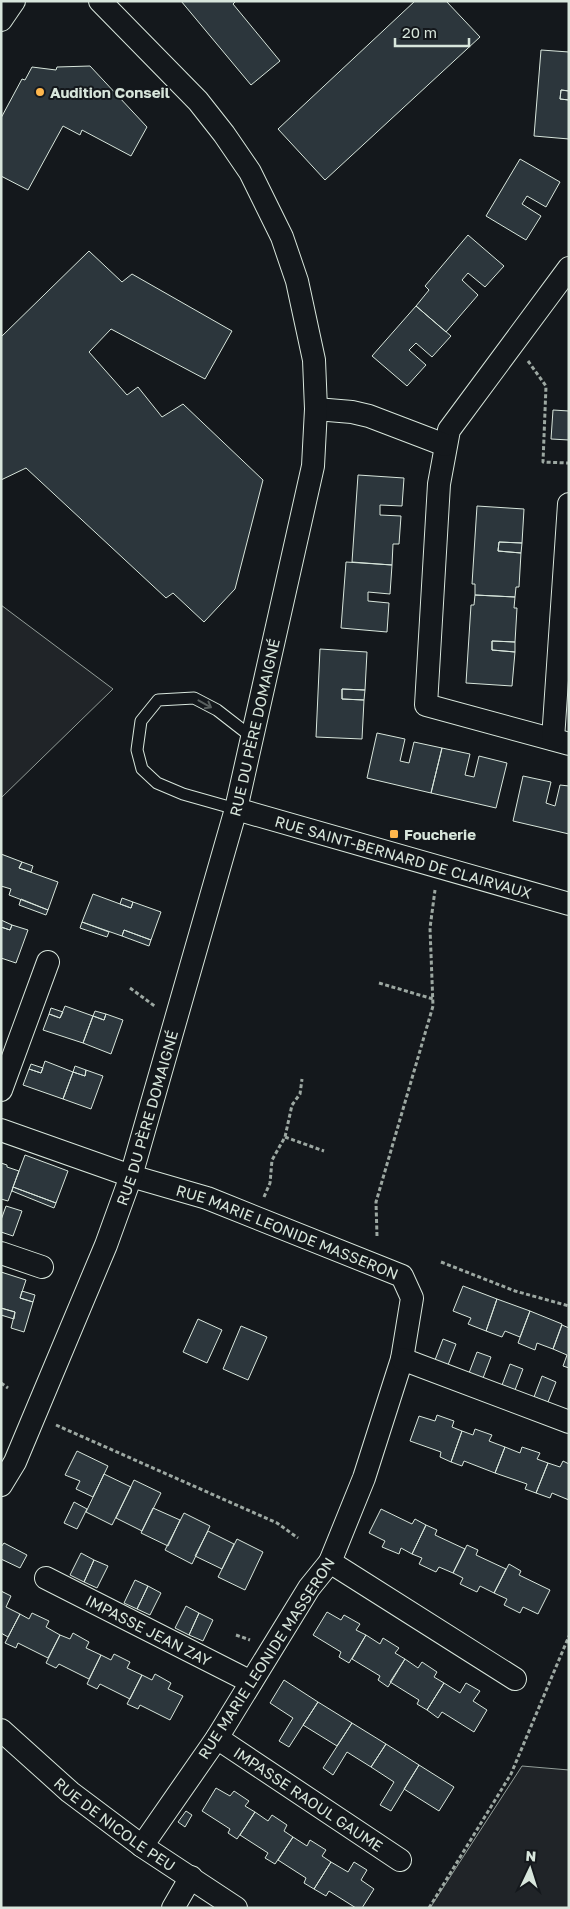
<svg xmlns="http://www.w3.org/2000/svg" width="570" height="1909" font-family="'Golos Text',sans-serif">
  <style>
    .green { fill: #202428; stroke: #939e99 }
    .building { fill: #2c363c; stroke: #d8e6dc }
    .lines { fill: none; stroke-linecap: round; stroke-linejoin: round }
    .lane-casing { stroke: #d8e6dc; stroke-width: 13 }
    .street-casing { stroke: #d8e6dc; stroke-width: 24 }
    .path { stroke: #9da8a2; stroke-width: 3; stroke-dasharray: 4 2.5; stroke-linecap: butt }
    .lane { stroke: #14181c; stroke-width: 11 }
    .street { stroke: #14181c; stroke-width: 22 }
    .oneway { stroke: #59605f }
    .poi-dot { fill: #ffb74d; stroke: #14181c; stroke-width: 2 }
    .labels { text-anchor: middle; dominant-baseline: central; stroke-width: 4; stroke-linejoin: round; paint-order: stroke }
    .poi-label { font-size: 15px; font-weight: bold; fill: #d8e6dc; stroke: #14181c; text-anchor: start }
    .street-label { font-size: 15px; fill: #d8e6dc; stroke: #14181c }
  </style>
  <rect width="100%" height="100%" fill="#14181c"/>
  <path class="green" d="M1,605L113,689L1,798Z
    M522,1766L569,1770V1908H430Z"/>
  <path class="building" d="M181,1H236L233,4L280,61L251,85Z
    M415,1H446L480,37L325,180L278,129Z
    M541,50L569,52V91L561,90L560,99L569,100V139L534,136Z
    M90,66L147,127L131,156L82,130L80,135L63,126L28,190L1,176V118L22,79L25,80L32,67L56,70L57,67Z
    M561,90L569,91V100L560,99Z
    M520,159L560,182L546,207L527,196L522,204L541,216L526,240L486,216Z
    M468,235L504,266L485,287L468,273L462,280L478,295L446,332L416,306L429,290L425,286Z
    M89,251L122,282L132,274L232,331L205,379L111,329L89,352L127,395L138,387L162,417L183,404L263,480L235,589L204,622L173,593L166,598L26,468L1,480V337Z
    M416,306L451,336L432,357L416,343L409,350L426,365L407,386L372,356Z
    M553,410L569,411V440L551,439Z
    M358,475L404,478L402,506L380,505V515L401,516L399,544H393L392,565L352,562Z
    M477,506L524,509L522,543L499,542L498,551L521,553L519,587H516L515,597L475,595V584H472Z
    M499,542L522,543L521,553L498,551Z
    M346,562L392,565L390,594L368,592V601L389,603L387,632L341,628Z
    M475,595L515,597L514,608H517L515,642L492,641V650L515,652L512,686L466,683L471,605H474Z
    M492,641L515,642V652L492,650Z
    M320,649L367,652L365,690L342,689V699L364,700L362,739L316,737Z
    M342,689L365,690L364,700L342,699Z
    M377,733L405,739L400,761L409,763L414,742L442,748L431,793L367,778Z
    M442,748L470,754L465,775L474,777L479,756L507,763L496,808L431,793Z
    M523,776L551,782L546,803L555,806L560,785L569,786V834L513,821Z
    M1,854L22,862L19,868L58,882L48,910L9,895L11,889L1,886Z
    M22,862L33,866L31,872L19,868Z
    M93,894L131,908L133,902L161,912L151,940L124,930L122,936L82,922Z
    M122,898L133,902L131,908L120,904Z
    M21,899L48,910L46,915L19,905Z
    M1,920L12,925L10,930L1,927Z
    M82,922L109,932L107,937L80,928Z
    M12,925L28,930L16,963L1,958V927L10,930Z
    M124,930L151,940L149,946L122,936Z
    M65,1006L93,1016L83,1043L43,1030L49,1014L60,1018Z
    M51,1008L63,1012L60,1018L49,1014Z
    M95,1011L106,1014L104,1020L93,1016Z
    M106,1014L123,1020L111,1054L83,1043L93,1016L104,1020Z
    M45,1061L73,1072L63,1099L23,1085L29,1069L41,1073Z
    M31,1064L43,1068L41,1073L29,1069Z
    M75,1066L86,1070L85,1076L73,1072Z
    M86,1070L103,1076L91,1109L63,1099L73,1072L85,1076Z
    M25,1155L68,1171L56,1203L13,1187Z
    M1,1163L7,1165V1167L19,1171L8,1201L1,1199Z
    M13,1187L56,1203L54,1208L12,1191Z
    M6,1206L22,1211L13,1236L1,1232V1220Z
    M1,1272L26,1280L20,1298L33,1302L24,1332L11,1328L15,1312L1,1308Z
    M463,1286L497,1299L486,1331L468,1324L471,1318L453,1311Z
    M22,1291L35,1295L33,1302L20,1298Z
    M497,1299L530,1311L520,1337L505,1331L502,1337L486,1331Z
    M1,1308L15,1312L14,1319L1,1315Z
    M530,1311L562,1324L553,1349L537,1343L535,1350L518,1343Z
    M198,1319L222,1330L207,1363L183,1352Z
    M562,1325L569,1328V1368L563,1366L567,1355L553,1349Z
    M241,1326L267,1337L248,1380L223,1369Z
    M443,1339L456,1344L448,1365L435,1360Z
    M477,1352L491,1357L483,1378L469,1373Z
    M510,1364L523,1369L515,1390L502,1385Z
    M542,1376L556,1382L548,1402L534,1397Z
    M437,1415L454,1421L452,1427L462,1431L451,1462L440,1457L441,1452L410,1441L419,1416L435,1421Z
    M475,1429L492,1435L489,1441L505,1447L495,1473L464,1461L462,1466L451,1462L462,1431L473,1435Z
    M505,1447L520,1453L522,1447L540,1453L537,1459L548,1463L536,1493L525,1489L527,1484L495,1473Z
    M77,1451L108,1466L93,1497L76,1489L80,1481L65,1475Z
    M563,1461L569,1464V1500L552,1493L550,1498L536,1493L548,1463L560,1467Z
    M104,1474L131,1487L112,1525L86,1512Z
    M134,1480L161,1493L142,1531L116,1518Z
    M74,1502L87,1509L77,1529L64,1523Z
    M153,1508L180,1520L168,1546L141,1533Z
    M381,1509L412,1524L415,1519L426,1525L412,1554L401,1548L399,1554L382,1547L385,1541L369,1533Z
    M184,1513L210,1526L192,1564L165,1550Z
    M426,1525L437,1530L435,1535L465,1549L453,1573L439,1567L436,1572L419,1564L422,1558L412,1554Z
    M208,1531L234,1544L222,1569L195,1556Z
    M237,1539L263,1552L245,1590L218,1577Z
    M4,1543L27,1555L20,1568L1,1559V1547Z
    M467,1545L478,1550L476,1555L506,1569L494,1593L480,1586L477,1592L460,1584L463,1578L453,1573Z
    M81,1553L94,1560L84,1582L70,1575Z
    M94,1560L108,1566L97,1588L84,1582Z
    M509,1564L521,1571L519,1575L550,1590L538,1614L523,1607L520,1613L504,1605L507,1599L494,1593Z
    M135,1580L148,1586L137,1609L124,1603Z
    M148,1586L161,1593L150,1615L137,1609Z
    M1,1591L11,1596L6,1607L20,1614L8,1637L1,1633Z
    M186,1606L199,1613L189,1635L175,1628Z
    M327,1612L341,1620L344,1615L360,1624L356,1630L366,1635L349,1663L339,1657L341,1652L313,1635Z
    M32,1613L49,1621L46,1627L60,1635L48,1658L18,1643L16,1648L5,1643L20,1614L29,1619Z
    M199,1613L213,1620L203,1641L189,1635Z
    M73,1633L89,1642L86,1648L101,1655L89,1679L59,1664L56,1668L46,1663L60,1635L70,1639Z
    M366,1635L380,1644L383,1638L399,1648L395,1653L405,1659L388,1687L378,1680L380,1676L352,1659Z
    M114,1654L130,1662L127,1668L142,1675L130,1699L100,1684L97,1689L87,1684L101,1655L111,1660Z
    M405,1659L418,1668L422,1662L437,1672L434,1677L444,1683L427,1710L417,1704L419,1700L390,1682Z
    M155,1674L171,1683L168,1689L183,1696L170,1720L140,1705L138,1709L127,1704L142,1675L152,1680Z
    M284,1680L318,1702L289,1747L279,1741L293,1718L270,1703Z
    M444,1683L460,1693L466,1683L480,1691L473,1701L487,1710L474,1732L442,1712L438,1718L427,1710Z
    M318,1702L352,1723L337,1746L303,1725Z
    M352,1723L386,1744L371,1767L347,1752L333,1775L323,1768Z
    M386,1744L419,1765L391,1811L380,1805L394,1782L371,1767Z
    M419,1765L454,1787L439,1811L404,1789Z
    M216,1788L230,1796L234,1791L249,1801L245,1806L255,1812L237,1839L228,1833L230,1829L202,1811Z
    M186,1811L192,1815L185,1827L178,1822Z
    M255,1812L268,1821L272,1815L287,1825L284,1831L293,1837L275,1864L265,1858L268,1853L240,1835Z
    M293,1837L307,1846L310,1840L326,1850L322,1856L331,1862L314,1889L304,1883L306,1878L278,1860Z
    M331,1862L348,1872L354,1862L367,1870L361,1880L374,1889L362,1908H356L329,1891L326,1896L314,1889Z"/>
  <g class="lines">
    <g class="lane-casing">
      <path id="lane" d="M236,809L183,794L157,783L142,769L137,750L141,721L158,700L194,698L217,710L253,738"/>
    </g>
    <g class="street-casing">
      <g id="street">
        <path d="M1,20L14,1"/>
        <path d="M569,268L449,430L439,484L426,705L569,744"/>
        <path d="M316,409L352,412L369,416L445,445"/>
        <path d="M553,739L569,504"/>
        <path id="s1" d="M236,809L569,904"/>
        <path d="M1,1090L48,962"/>
        <path id="s2" d="M1,1130L131,1176L207,1198L402,1276L412,1298L402,1359L364,1478L330,1562L309,1588L217,1738L142,1846"/>
        <path d="M1,1253L42,1267"/>
        <path d="M402,1359L569,1422"/>
        <path id="s3" d="M1,1485L15,1462L106,1245L131,1176L236,809L313,466L316,409L314,360L297,281L282,237L250,172L224,134L198,101L100,1"/>
        <path d="M330,1562L515,1679"/>
        <path id="s4" d="M46,1578L251,1682"/>
        <path id="s5" d="M1,1730L70,1792L142,1846L236,1908"/>
        <path id="s6" d="M217,1738L400,1860"/>
        <path d="M173,1908L191,1877"/>
      </g>
    </g>
    <path class="path" d="M528,361L546,386L543,462L569,463
      M379,983L433,999
      M130,988L156,1007
      M285,1137L324,1151
      M264,1197L270,1183L272,1160L285,1137L292,1105L300,1094L302,1079
      M377,1236L376,1202L433,1006L430,928L435,890
      M441,1262L515,1291L569,1306
      M1,1383L8,1388
      M56,1425L277,1523L298,1538
      M236,1635L250,1640
      M429,1908L511,1774L569,1636"/>
    <use href="#lane" class="lane"/>
    <use href="#street" class="street"/>
  </g>
  <defs><path id="oneway-shaft" d="M-6 0H5M1.5-3L5.5 0L1.5 3" fill="none" stroke-width="1.6" stroke-linecap="round" stroke-linejoin="round" transform="scale(1.25)"/></defs>
  <use class="oneway" href="#oneway-shaft" transform="translate(205 704) rotate(29)"/>
  <g class="poi-dot">
    <circle cx="40" cy="92" r="5"/>
    <rect x="389" y="829" width="10" height="10" rx="2.5"/>
  </g>
  <g class="labels">
    <g class="poi-label">
      <text x="50" y="92">Audition Conseil</text>
      <text x="404" y="834">Foucherie</text>
    </g>
    <g class="street-label">
      <text stroke="none"><textPath href="#s3" startOffset="801">RUE DU PÈRE DOMAIGNÉ</textPath></text>
      <text stroke="none"><textPath href="#s1" startOffset="174">RUE SAINT-BERNARD DE CLAIRVAUX</textPath></text>
      <text stroke="none"><textPath href="#s3" startOffset="396">RUE DU PÈRE DOMAIGNÉ</textPath></text>
      <text stroke="none"><textPath href="#s2" startOffset="304">RUE MARIE LEONIDE MASSERON</textPath></text>
      <text stroke="none"><textPath href="#s4" startOffset="115">IMPASSE JEAN ZAY</textPath></text>
      <text transform="translate(266 1658) rotate(-57)">RUE MARIE LEONIDE MASSERON</text>
      <text stroke="none"><textPath href="#s6" startOffset="110">IMPASSE RAOUL GAUME</textPath></text>
      <text stroke="none"><textPath href="#s5" startOffset="148">RUE DE NICOLE PEU</textPath></text>
    </g>
  </g>
  <rect width="570" height="1909" fill="none" stroke="#d8e6dc" stroke-width="5"/>
  <g transform="translate(530 1869) rotate(4)" stroke="#14181c" stroke-width="4" paint-order="stroke">
  <path d="M0-4L9 19L0 12L-9 19Z" fill="#d8e6dc"/>
  <text y="-8" font-size="14" font-weight="bold" text-anchor="middle" fill="#d8e6dc">N</text>
  </g>
  <path d="M395 38v8h74v-8" fill="none" stroke="#d8e6dc" stroke-width="2.5"/>
  <text x="402" y="38" font-size="15" fill="#d8e6dc" stroke="#14181c" stroke-width="4" paint-order="stroke">20 m</text>
</svg>
